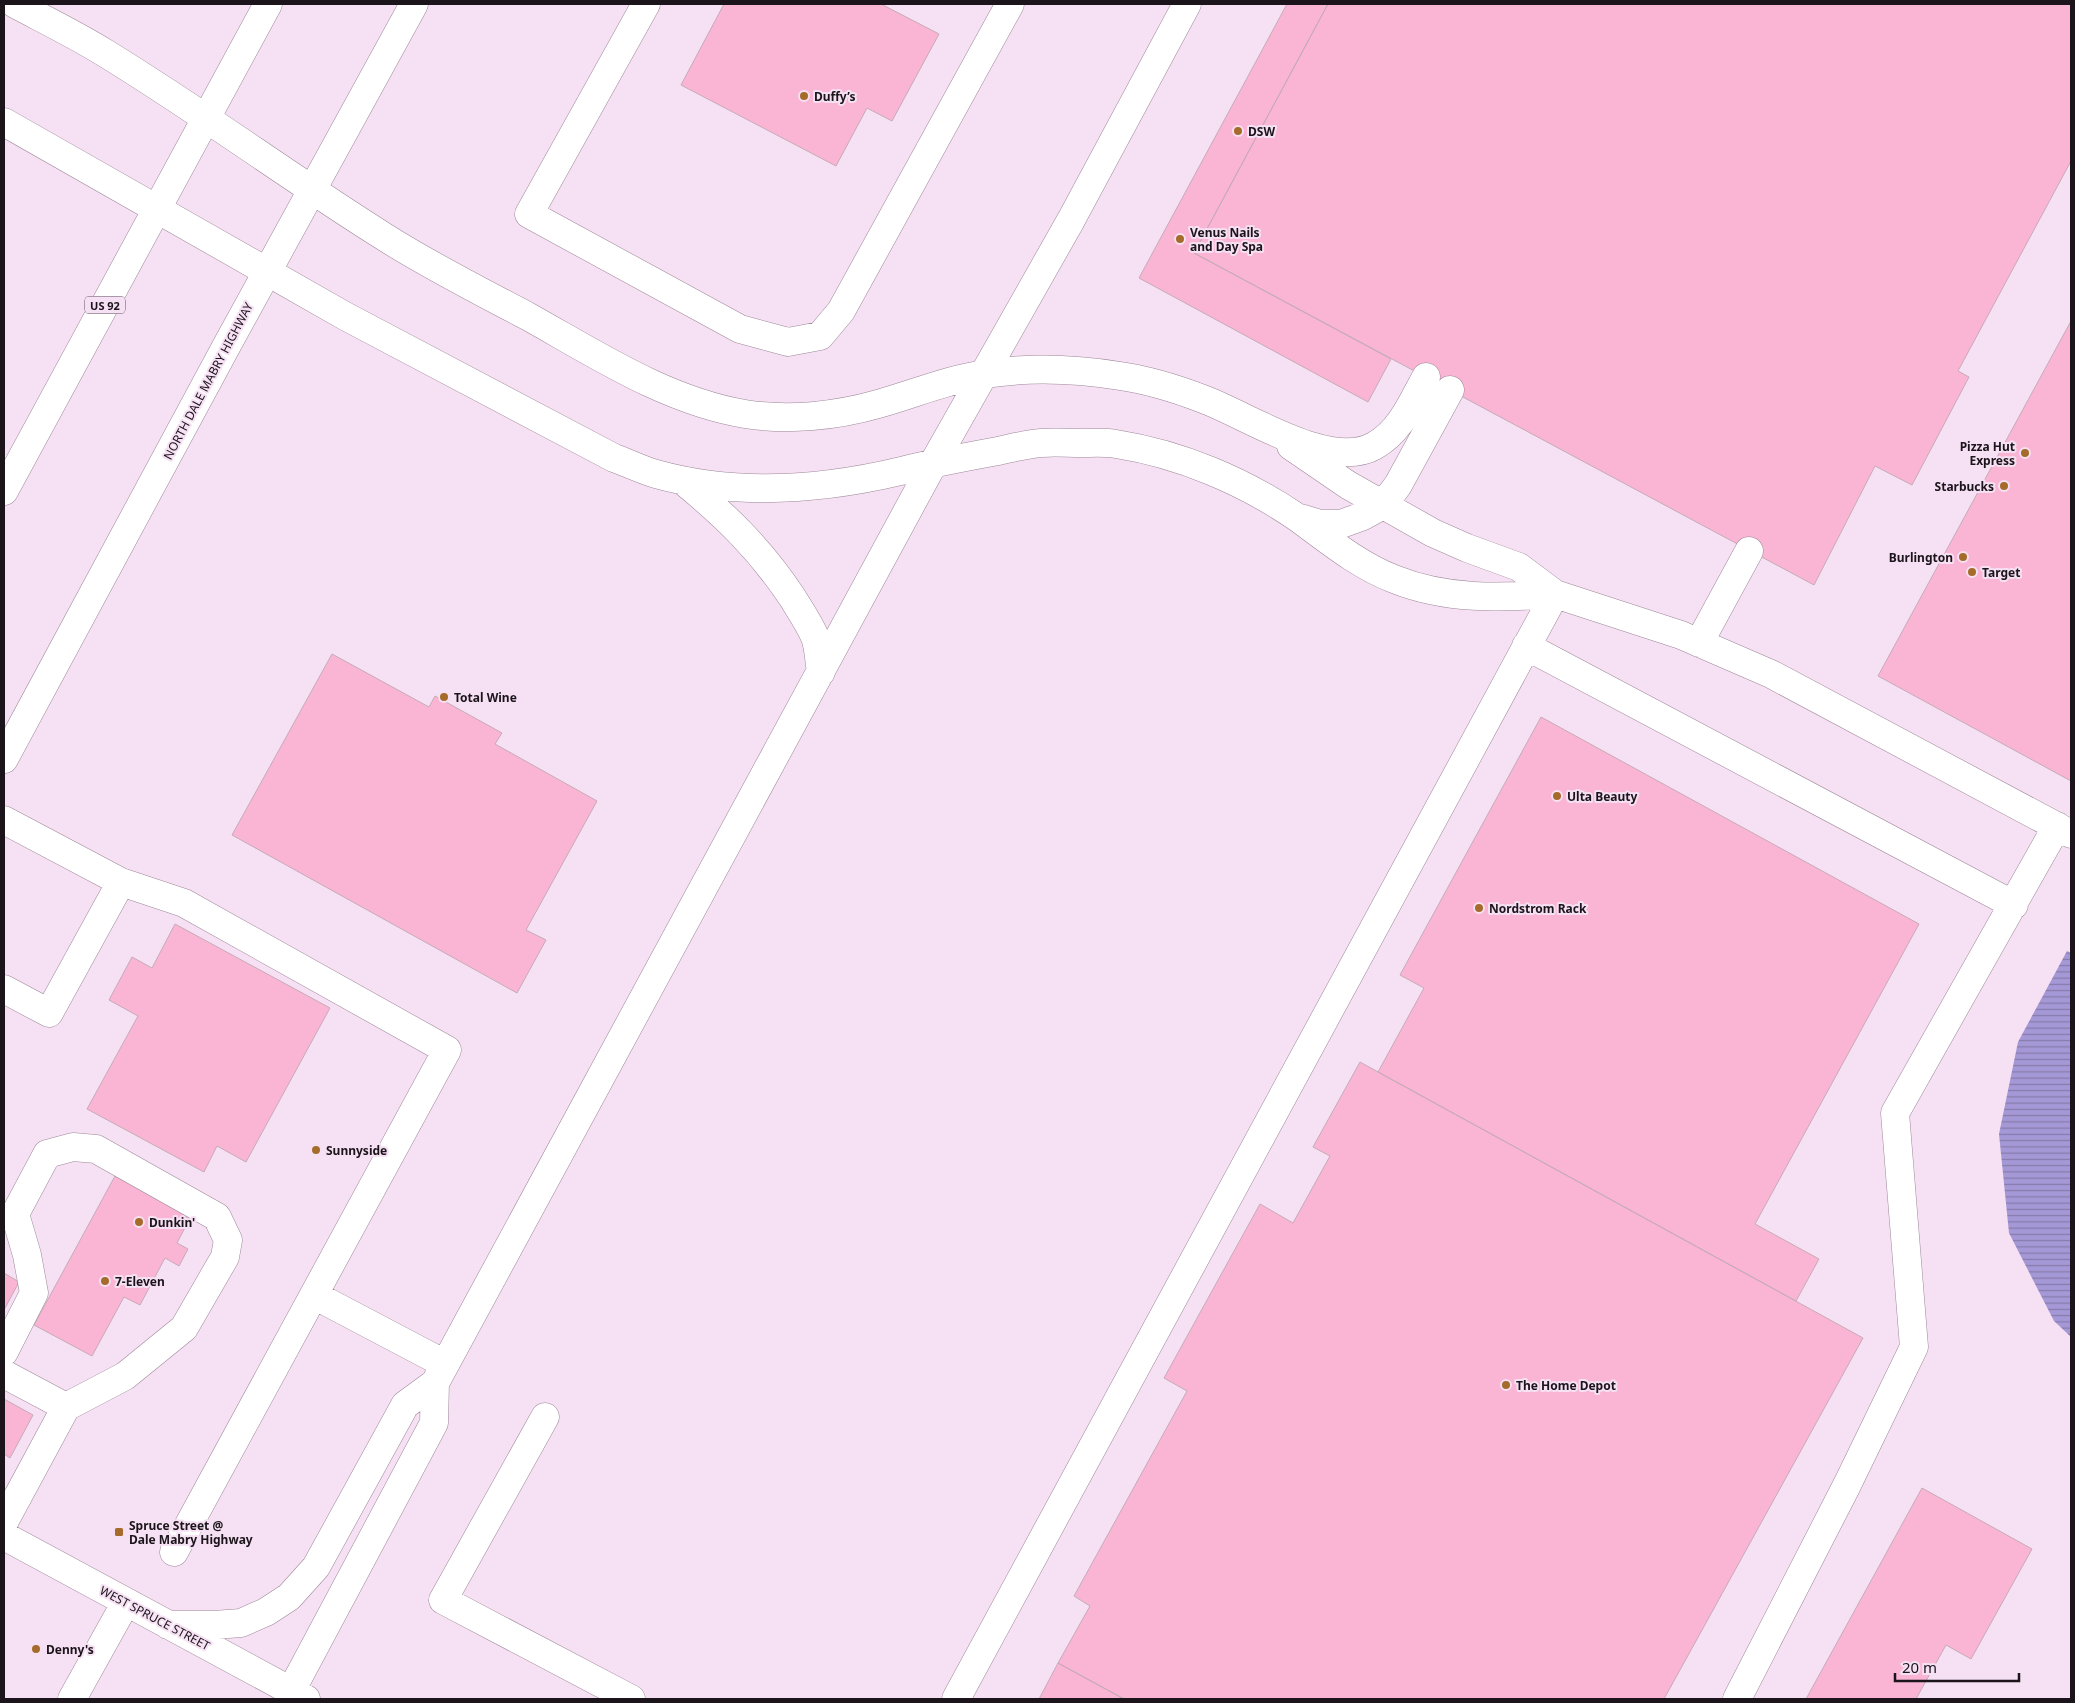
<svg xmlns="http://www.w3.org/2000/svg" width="2075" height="1703" font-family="'Noto Sans',sans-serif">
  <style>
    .water { fill: url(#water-rules) }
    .building { fill: #fab4d4; stroke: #c6abb7 }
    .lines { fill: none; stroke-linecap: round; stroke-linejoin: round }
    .minor-casing { stroke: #9d8899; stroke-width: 29 }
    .major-casing { stroke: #9d8899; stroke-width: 29 }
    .minor { stroke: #fff; stroke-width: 28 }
    .major { stroke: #fff; stroke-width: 28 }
    .poi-dot { fill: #a56b2b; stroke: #f6e0f3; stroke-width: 2 }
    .labels { text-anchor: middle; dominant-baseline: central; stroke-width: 4; stroke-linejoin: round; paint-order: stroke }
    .shield { fill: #f6e0f3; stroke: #5d515b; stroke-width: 1 }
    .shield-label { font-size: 11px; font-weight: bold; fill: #1b141a }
    .poi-label { font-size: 12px; font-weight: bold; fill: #1b141a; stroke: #f6e0f3; text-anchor: start }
    .street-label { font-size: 12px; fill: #1b141a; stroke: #f6e0f3 }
  </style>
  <defs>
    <pattern id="water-rules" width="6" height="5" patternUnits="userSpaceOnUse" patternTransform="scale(1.25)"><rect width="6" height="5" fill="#a598d6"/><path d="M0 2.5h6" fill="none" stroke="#867bad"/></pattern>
  </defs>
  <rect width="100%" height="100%" fill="#f6e0f3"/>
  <path class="water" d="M2067,951L2071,953V1337L2054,1321L2009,1233L1999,1134L2018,1042Z"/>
  <path class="building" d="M724,4H881L939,34L892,121L867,108L836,166L681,85Z
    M1287,4H1328L1194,253L1391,359L1368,402L1139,278Z
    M1328,4H2071V161L1958,371L1969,377L1912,485L1875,466L1814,585L1194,253Z
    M2071,321V781L1878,676Z
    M332,654L429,707L435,696L502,733L495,744L597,801L526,930L546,940L517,993L232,835Z
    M1541,717L1919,924L1755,1224L1819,1259L1796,1301L1378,1072L1424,988L1400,975Z
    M175,924L330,1008L246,1162L217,1146L204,1172L87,1109L138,1016L109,1000L132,957L152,968Z
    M1360,1062L1863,1338L1664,1699H1124L1058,1663L1090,1606L1074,1596L1187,1391L1164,1378L1260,1204L1293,1223L1330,1156L1313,1147Z
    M115,1176L190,1218L177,1243L188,1249L179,1266L165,1258L140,1305L124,1297L92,1356L34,1325Z
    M4,1273L19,1282L4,1310Z
    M4,1399L33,1415L10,1458L4,1454Z
    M1922,1488L2032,1549L1971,1659L1946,1645L1916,1699H1806Z
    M1058,1663L1124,1699H1039Z"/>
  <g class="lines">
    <g class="minor-casing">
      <path id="minor" d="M15,4C45,20 76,35 105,53C200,111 289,177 383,236C430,266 480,291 529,317C597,355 667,401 745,414C788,421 836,416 878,404C914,394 949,379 985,374C1029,367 1076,369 1120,376C1148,380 1177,389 1203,399C1247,415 1329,471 1374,446C1401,431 1412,402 1426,377
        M646,4L529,214L740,329L788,342L820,336L841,311L1010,4
        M4,122L345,316L614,458C628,463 642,470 656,474C735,496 821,490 901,471C933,463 965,457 998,451C1012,448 1027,444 1041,443C1055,442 1068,443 1081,443C1092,443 1105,442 1116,444C1180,454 1244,481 1298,518C1328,540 1358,565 1394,579C1446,600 1500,598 1555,594
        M1291,446L1348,485L1433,533L1467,548L1519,567L1555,594L1681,635L1771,674L2071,834
        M682,480C726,516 760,549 792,597C800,610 809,623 815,637C819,648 819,661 821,672
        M1300,518L1320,524H1341L1363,516L1383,505L1398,485L1450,390
        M1699,643L1749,551
        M1526,646L2014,905
        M4,820L121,882L184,903L447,1050L174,1552
        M4,989L49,1013L121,882
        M314,1295L445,1364
        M4,1352L34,1293L27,1255L15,1214L47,1154L73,1147L96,1149L217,1217L228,1240L225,1257L184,1328L125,1376L66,1407
        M4,1374L66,1407L4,1522
        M545,1417L443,1600L631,1699
        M4,1536L306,1699
        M168,1625H214L241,1623L266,1612L289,1597L316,1567L405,1405L435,1383L934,462L1071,220L1187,4
        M291,1691L434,1423L435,1383
        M72,1699L126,1602
        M956,1699L1555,594
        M1737,1699L1847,1485L1914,1347L1895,1113L2057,826"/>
    </g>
    <g class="major-casing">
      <path id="major" d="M4,491L268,4
        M4,759L227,345L414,4"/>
    </g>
    <use href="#minor" class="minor"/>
    <use href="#major" class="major"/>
  </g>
  <g class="poi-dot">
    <circle cx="804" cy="96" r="5"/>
    <circle cx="1238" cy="131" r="5"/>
    <circle cx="1180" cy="239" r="5"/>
    <circle cx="2025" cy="453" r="5"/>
    <circle cx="2004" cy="486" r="5"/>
    <circle cx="1963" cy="557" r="5"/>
    <circle cx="1972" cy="572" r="5"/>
    <circle cx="444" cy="697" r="5"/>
    <circle cx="1557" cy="796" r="5"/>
    <circle cx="1479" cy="908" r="5"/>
    <circle cx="316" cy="1150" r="5"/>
    <circle cx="139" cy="1222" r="5"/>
    <circle cx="105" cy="1281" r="5"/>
    <circle cx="1506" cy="1385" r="5"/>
    <rect x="114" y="1527" width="10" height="10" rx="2.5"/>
    <circle cx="36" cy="1649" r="5"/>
  </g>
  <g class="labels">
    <rect class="shield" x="85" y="296.5" width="40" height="17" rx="4"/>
    <g class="shield-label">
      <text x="105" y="305">US 92</text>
    </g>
    <g class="poi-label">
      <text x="814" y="96">Duffy’s</text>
      <text x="1248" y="131">DSW</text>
      <text x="1190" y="232">Venus Nails<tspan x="1190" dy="14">and Day Spa</tspan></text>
      <text x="2015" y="446" text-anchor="end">Pizza Hut<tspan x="2015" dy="14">Express</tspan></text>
      <text x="1994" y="486" text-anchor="end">Starbucks</text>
      <text x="1953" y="557" text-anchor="end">Burlington</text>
      <text x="1982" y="572">Target</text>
      <text x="454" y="697">Total Wine</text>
      <text x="1567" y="796">Ulta Beauty</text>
      <text x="1489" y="908">Nordstrom Rack</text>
      <text x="326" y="1150">Sunnyside</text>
      <text x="149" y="1222">Dunkin'</text>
      <text x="115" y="1281">7-Eleven</text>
      <text x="1516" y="1385">The Home Depot</text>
      <text x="129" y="1525">Spruce Street @<tspan x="129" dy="14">Dale Mabry Highway</tspan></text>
      <text x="46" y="1649">Denny's</text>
    </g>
    <g class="street-label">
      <text transform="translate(208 381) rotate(-62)">NORTH DALE MABRY HIGHWAY</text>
      <text transform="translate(155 1618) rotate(28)">WEST SPRUCE STREET</text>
    </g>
  </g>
  <rect width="2075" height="1703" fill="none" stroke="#1b141a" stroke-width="10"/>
  <path d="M1895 1673v8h124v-8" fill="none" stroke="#1b141a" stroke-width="2.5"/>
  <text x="1902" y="1673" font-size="15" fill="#1b141a" stroke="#f6e0f3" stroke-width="4" paint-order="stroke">20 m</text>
</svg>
